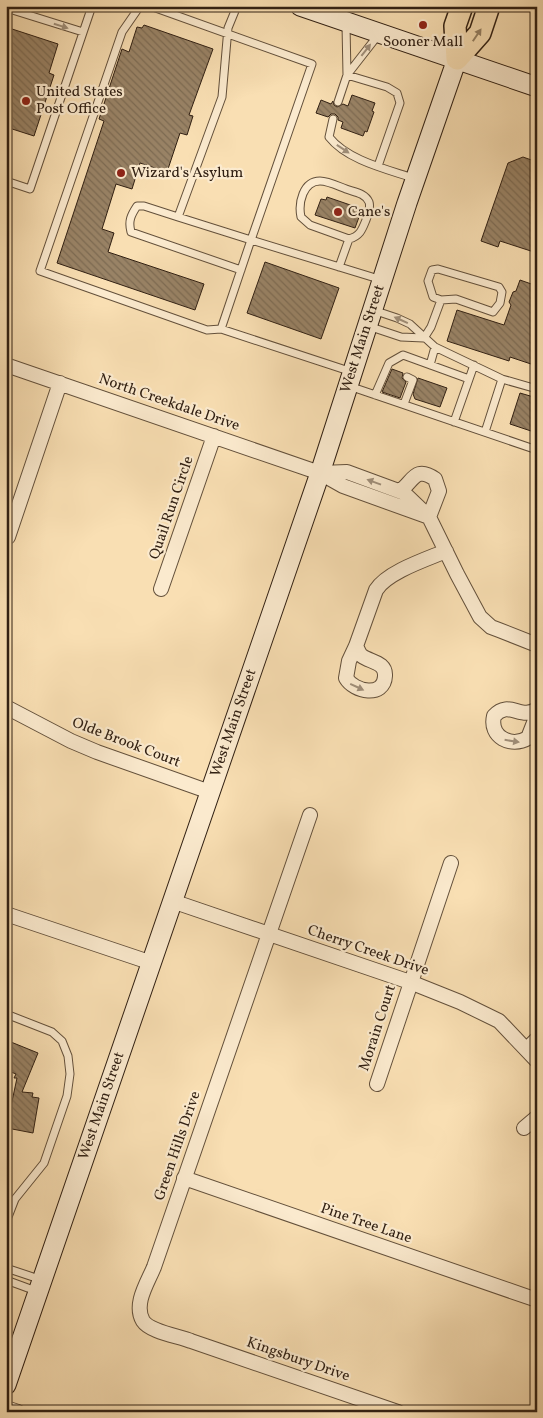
<svg xmlns="http://www.w3.org/2000/svg" width="543" height="1418" font-family="Vollkorn,serif">
  <style>
    .building { fill: url(#building-back-hatch); stroke: #312013 }
    .lines { fill: none; stroke-linecap: round; stroke-linejoin: round }
    .lane-casing { stroke: #63503b; stroke-width: 9 }
    .street-casing { stroke: #63503b; stroke-width: 16 }
    .secondary-casing { stroke: #312013; stroke-width: 21 }
    .primary-casing { stroke: #312013; stroke-width: 24 }
    .lane { stroke: #fbeace; stroke-width: 7 }
    .street { stroke: #fbeace; stroke-width: 14 }
    .secondary { stroke: #fbeace; stroke-width: 19 }
    .primary { stroke: #f9dfb3; stroke-width: 21 }
    .oneway { fill: #a08f7a }
    .oneway2 { fill: #958063 }
    .poi-dot { fill: #8f2418; stroke: #fbeace; stroke-width: 2 }
    .labels { text-anchor: middle; dominant-baseline: central; stroke-width: 4.5; stroke-linejoin: round; paint-order: stroke }
    .poi-label { font-size: 15px; fill: #312013; stroke: #fbeace; text-anchor: start }
    .street-label { font-size: 15px; fill: #312013; stroke: #fbeace }
  </style>
  <defs>
    <pattern id="building-back-hatch" width="6" height="6" patternUnits="userSpaceOnUse" patternTransform="scale(1.25)"><rect width="6" height="6" fill="#998366"/><path d="M-1 5l2 2M0 0l6 6M5-1l2 2" fill="none" stroke="#7d6b53"/></pattern>
  </defs>
  <rect width="100%" height="100%" fill="#f9dfb3"/>
  <filter id="stains"><feTurbulence type="fractalNoise" baseFrequency=".004" numOctaves="4"/><feColorMatrix values="0 0 0 0 .2 0 0 0 0 .09 0 0 0 0 .02 0 0 0 .5 -.17"/></filter>
  <radialGradient id="worn" r=".72"><stop offset=".6" stop-color="#630" stop-opacity="0"/><stop offset="1" stop-color="#630" stop-opacity=".3"/></radialGradient>
  <path class="building" d="M144,25L213,49L189,115L193,116L187,135L180,133L167,172L140,163L132,189L116,184L102,229L114,233L108,252L204,284L195,310L57,263L104,121L99,119L122,49L129,52L137,27L142,28Z
    M6,27L58,44L49,73L54,75L34,136L6,127Z
    M352,95L375,103L372,111L374,112L367,132L365,131L363,136L341,128L343,122L338,120V117L335,114H331L328,117L316,113L321,100L331,104L333,101L334,105L337,107L343,104L348,106Z
    M523,157L537,162V253L500,241L498,247L481,241L508,163Z
    M327,197L362,209L355,228L315,215L321,199L326,200Z
    M265,262L339,288L321,339L247,313Z
    M520,280L537,286V366L510,357L509,361L447,341L457,310L504,325L511,305L509,302L513,292L516,291Z
    M392,369L403,373L402,378L406,382L400,398L382,392Z
    M418,378L447,388L440,407L415,399L413,394Z
    M520,393L537,398V433L510,424Z
    M6,1040L38,1053L22,1092L33,1093L32,1097L39,1098L33,1133L7,1128L9,1106H11L17,1078H14L16,1074L6,1070Z"/>
  <g class="lines">
    <g class="lane-casing">
      <path id="lane" d="M140,6L122,32L40,271L207,330L221,329
        M150,6L312,64L251,240L382,280
        M237,6L228,28L222,97L178,217L251,240L221,329L352,372
        M536,6L537,7
        M6,8L83,32
        M346,25L347,75L379,34
        M338,102L347,75L387,87L397,93L400,103L378,166
        M333,119L329,137C347,160 386,169 413,178
        M6,181L30,189L92,6
        M178,217L144,206H137C131,215 128,221 131,232L241,270
        M339,267L349,239L310,225L301,217C298,203 303,181 320,181C328,181 338,186 346,189C354,192 365,193 369,202C371,208 368,214 366,220C362,230 360,236 349,239
        M438,269L499,287L502,292L500,303L493,312L456,299L441,300L433,297L428,281L432,270Z
        M373,310L397,318L410,324L435,347L502,379L537,389
        M368,326L401,337L424,338
        M424,338L431,327L441,300
        M430,365L435,347
        M349,386L537,450
        M375,395L389,363L403,355L469,379
        M404,404L413,380L407,377
        M454,422L474,365
        M485,432L502,379
        M6,1014L52,1032L62,1041L68,1056L70,1074L67,1096L44,1163L15,1199L8,1217L6,1228
        M6,1268L42,1280
        M6,1280L36,1291"/>
    </g>
    <g class="street-casing">
      <path id="street" d="M6,365L320,473L343,486L429,517
        M321,473L347,472L404,493L429,517L457,574L480,617L491,627L499,630L537,645
        M400,491C413,482 415,465 435,479L439,491L429,517
        M8,537L60,383
        M161,589L214,436
        M356,646C358,650 359,654 362,656C370,662 386,662 385,676C384,698 354,692 346,678L349,661L356,646L376,590C387,572 427,559 446,551
        M6,707L71,741L97,752L210,792
        M537,709C521,721 509,699 494,716C489,737 511,748 528,738L537,715
        M310,815L154,1267C148,1282 133,1304 143,1321C150,1332 179,1336 191,1341C260,1364 329,1388 398,1412
        M172,901L410,982L460,1002L499,1021L537,1061
        M6,914L152,963
        M527,1049L537,1039
        M377,1084L451,863
        M524,1128L537,1117
        M184,1178L537,1300
        M6,1408L18,1412"/>
    </g>
    <g class="secondary-casing">
      <path id="secondary" d="M300,6L537,87
        M6,1385L320,473L407,203L457,59"/>
    </g>
    <g class="primary-casing">
      <path id="primary" d="M457,59L480,33L489,6
        M457,59L455,26L462,6"/>
    </g>
    <use href="#lane" class="lane"/>
    <use href="#street" class="street"/>
    <use href="#secondary" class="secondary"/>
    <use href="#primary" class="primary"/>
  </g>
  <defs><path id="oneway-solid" d="M-6-.8H1V-3.2L6.5 0L1 3.2V.8H-6Z" transform="scale(1.25)"/></defs>
  <g class="oneway">
    <use href="#oneway-solid" transform="translate(61 26) rotate(17)"/>
    <use href="#oneway-solid" transform="translate(366 50) rotate(-52)"/>
    <use href="#oneway-solid" transform="translate(343 149) rotate(34)"/>
    <use href="#oneway-solid" transform="translate(401 320) rotate(-156)"/>
    <use href="#oneway-solid" transform="translate(374 482) rotate(-160)"/>
    <use href="#oneway-solid" transform="translate(357 687) rotate(25)"/>
    <use href="#oneway-solid" transform="translate(512 741) rotate(9)"/>
  </g>
  <use class="oneway2" href="#oneway-solid" transform="translate(477 35) rotate(-56)"/>
  <g class="poi-dot">
    <circle cx="423" cy="25" r="5"/>
    <circle cx="26" cy="101" r="5"/>
    <circle cx="121" cy="173" r="5"/>
    <circle cx="338" cy="212" r="5"/>
  </g>
  <g class="labels">
    <g class="poi-label">
      <text x="423" y="42" text-anchor="middle">Sooner Mall</text>
      <text x="36" y="92">United States<tspan x="36" dy="17">Post Office</tspan></text>
      <text x="131" y="173">Wizard's Asylum</text>
      <text x="348" y="212">Cane's</text>
    </g>
    <g class="street-label">
      <text transform="translate(363 339) rotate(-72)">West Main Street</text>
      <text transform="translate(169 403) rotate(19)">North Creekdale Drive</text>
      <text transform="translate(172 508) rotate(-71)">Quail Run Circle</text>
      <text transform="translate(234 723) rotate(-71)">West Main Street</text>
      <text transform="translate(126 743) rotate(21)">Olde Brook Court</text>
      <text transform="translate(368 951) rotate(19)">Cherry Creek Drive</text>
      <text transform="translate(378 1028) rotate(-72)">Morain Court</text>
      <text transform="translate(102 1106) rotate(-71)">West Main Street</text>
      <text transform="translate(178 1146) rotate(-71)">Green Hills Drive</text>
      <text transform="translate(366 1224) rotate(19)">Pine Tree Lane</text>
      <text transform="translate(298 1360) rotate(19)">Kingsbury Drive</text>
    </g>
  </g>
  <rect width="543" height="1418" fill="none" stroke="#f9dfb3" stroke-width="25"/>
  <rect x="8" y="8" width="528" height="1403" fill="none" stroke="#312013" stroke-width="2.5"/>
  <rect x="12" y="12" width="518" height="1393" fill="none" stroke="#312013"/>
  <rect width="100%" height="100%" filter="url(#stains)"/>
  <rect width="100%" height="100%" fill="url(#worn)"/>
</svg>
